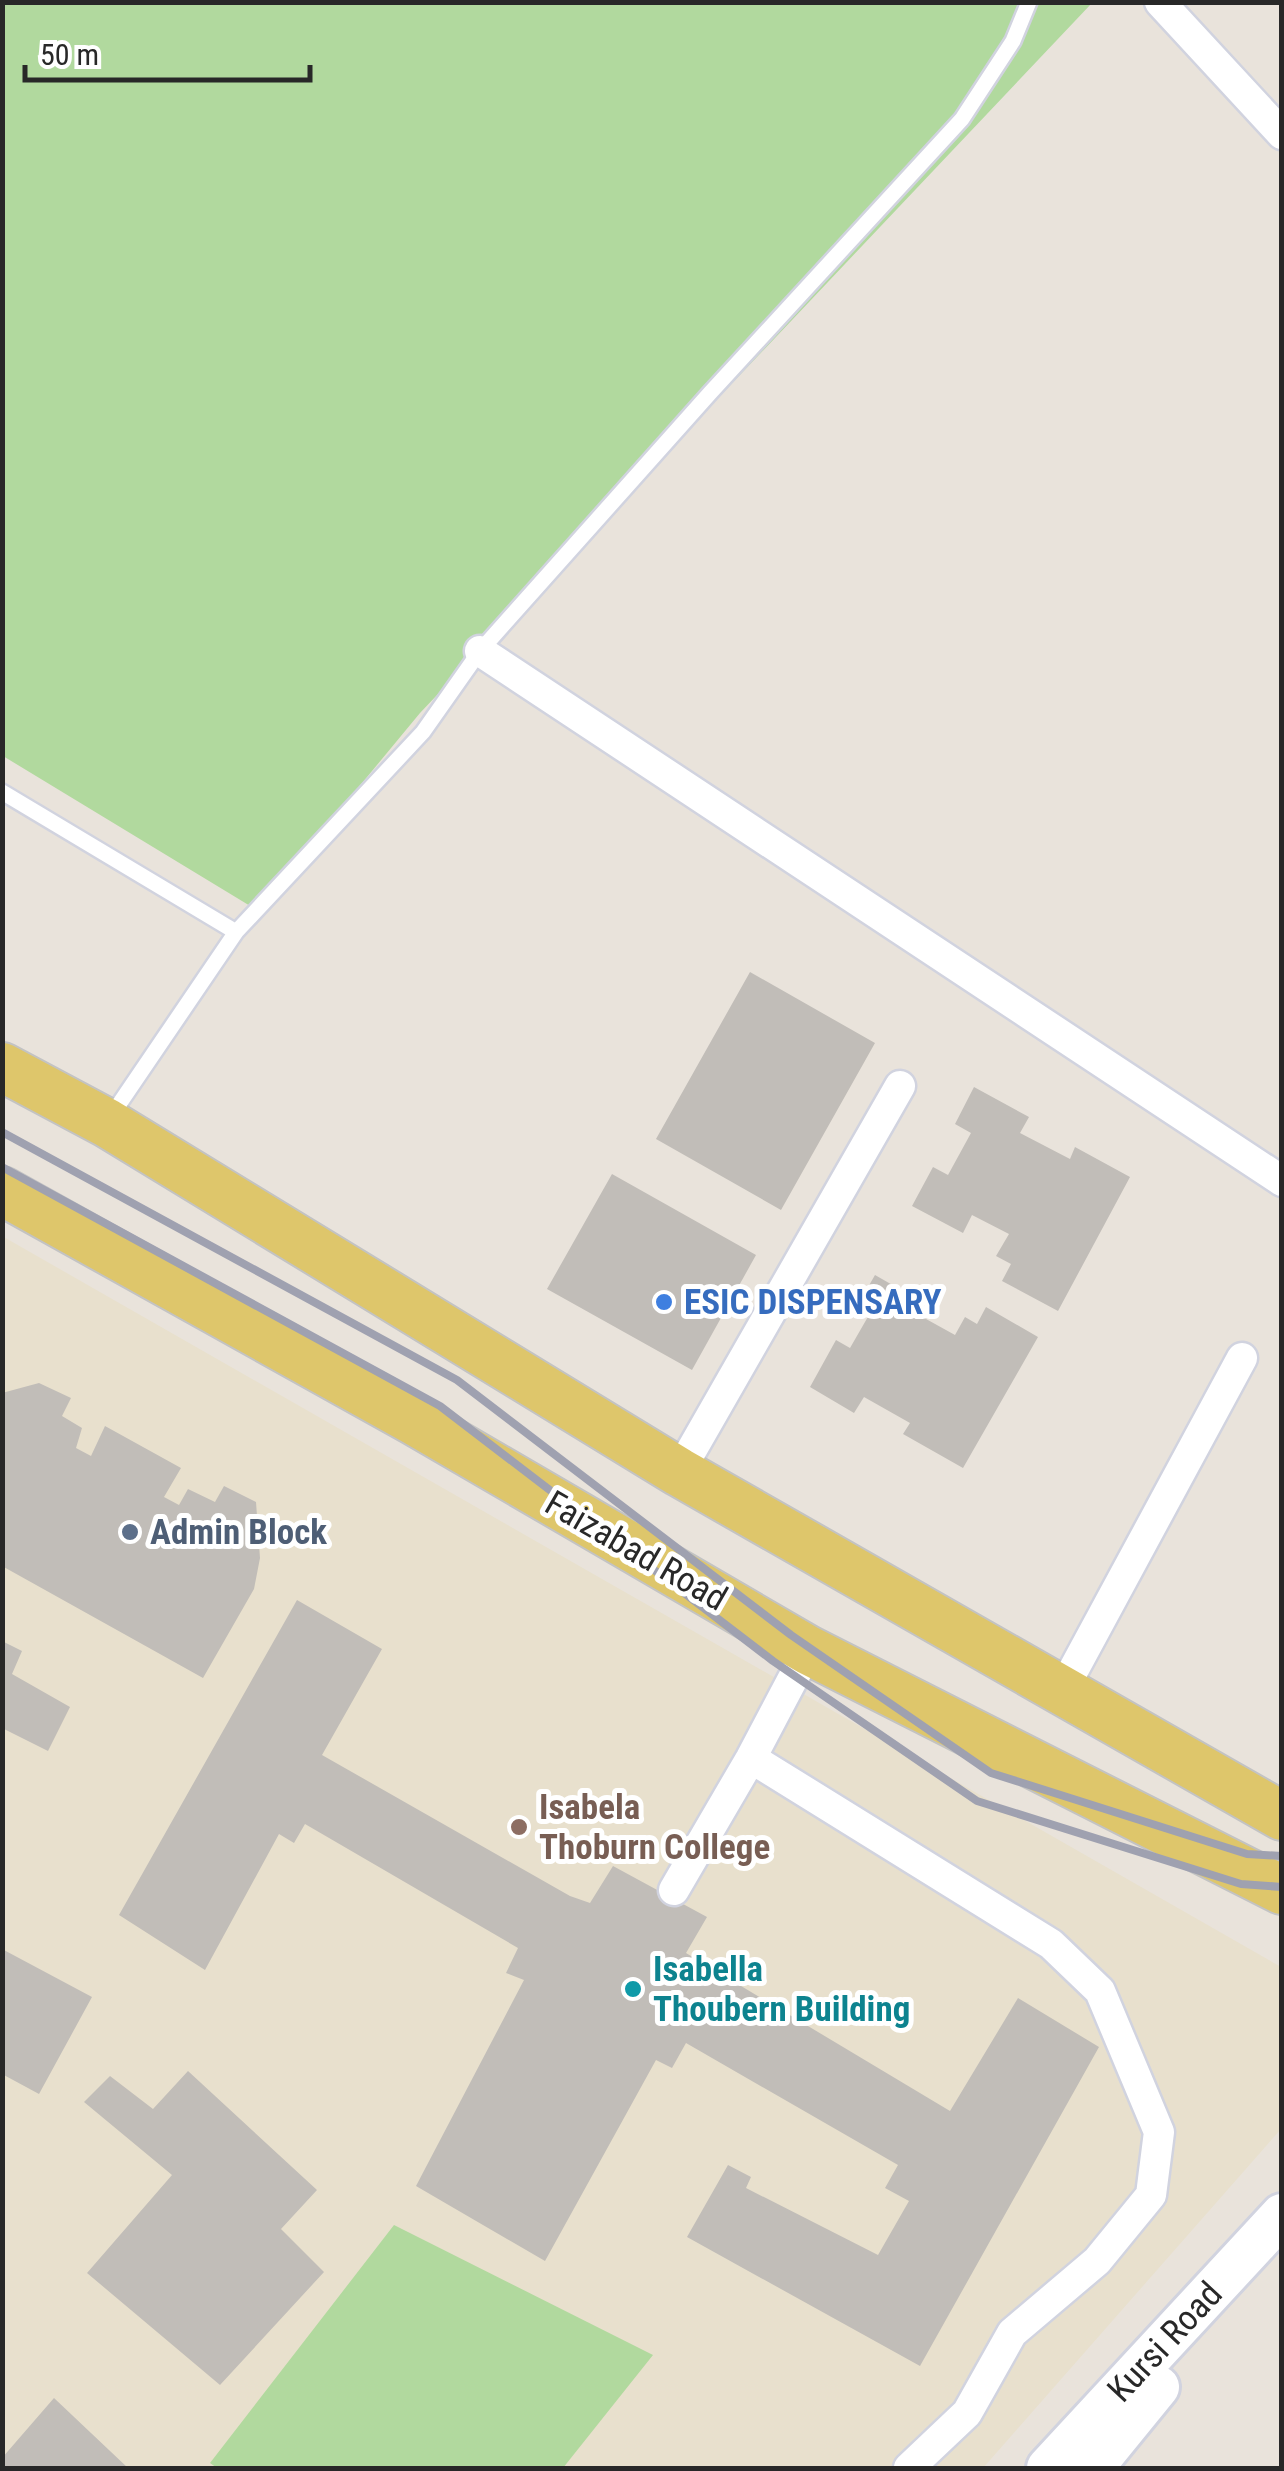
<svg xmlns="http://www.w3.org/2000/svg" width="1284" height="2471" font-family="'Roboto Condensed',sans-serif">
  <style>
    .education { fill: #e8e0cd }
    .green { fill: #b1d99e }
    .building { fill: #c1bdb8 }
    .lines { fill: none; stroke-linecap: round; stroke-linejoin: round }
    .lane-casing { stroke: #d1d3df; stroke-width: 20 }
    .street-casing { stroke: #d1d3df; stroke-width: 35 }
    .secondary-casing { stroke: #d1d3df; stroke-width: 48 }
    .primary-casing { stroke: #c3c3c3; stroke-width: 52 }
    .lane { stroke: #fff; stroke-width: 15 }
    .street { stroke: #fff; stroke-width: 30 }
    .secondary { stroke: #fff; stroke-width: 42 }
    .primary { stroke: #dec66b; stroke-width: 48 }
    .rail { stroke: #9fa1b0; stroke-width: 8 }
    .shop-dot { fill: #3f7fe0; stroke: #fff; stroke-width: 4 }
    .service-dot { fill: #5c6f8a; stroke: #fff; stroke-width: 4 }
    .education-dot { fill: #8d6e63; stroke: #fff; stroke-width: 4 }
    .culture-dot { fill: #0f9aa8; stroke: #fff; stroke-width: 4 }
    .labels { text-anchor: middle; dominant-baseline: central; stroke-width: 10; stroke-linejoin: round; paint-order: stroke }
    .shop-label { font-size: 35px; font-weight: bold; fill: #366cbe; stroke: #fff; text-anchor: start }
    .service-label { font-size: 35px; font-weight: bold; fill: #4e5e75; stroke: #fff; text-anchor: start }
    .street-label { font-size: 35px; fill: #282828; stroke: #fff }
    .education-label { font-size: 35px; font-weight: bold; fill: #785e54; stroke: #fff; text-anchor: start }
    .culture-label { font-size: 35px; font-weight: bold; fill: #0d838f; stroke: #fff; text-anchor: start }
  </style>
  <rect width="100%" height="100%" fill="#e9e3db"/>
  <path class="education" d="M2,1236L1281,1967V2129L983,2468H3Z"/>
  <path class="green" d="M2,3H1092L420,713L257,910L3,756Z
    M394,2225L653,2355L563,2468H217L210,2463Z"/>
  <path class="building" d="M750,972L875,1043L781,1210L656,1139Z
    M974,1087L1029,1117L1020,1133L1070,1159L1075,1147L1130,1177L1058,1311L1002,1281L1011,1264L996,1256L1009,1234L972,1215L963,1233L912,1206L933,1167L948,1175L971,1133L955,1124Z
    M612,1174L756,1255L692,1370L547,1289Z
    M875,1275L924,1303L917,1314L955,1335L965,1317L977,1324L986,1307L1038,1337L963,1468L903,1434L910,1423L864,1397L854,1413L810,1387L836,1340L850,1348L869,1315L856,1308Z
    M39,1383L71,1398L62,1416L82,1428L76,1448L91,1456L105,1426L181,1468L164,1497L179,1505L188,1489L215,1502L224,1486L256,1502L260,1558L254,1589L203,1678L2,1566V1393Z
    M297,1600L382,1649L322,1755L570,1896L590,1903L613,1866L707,1917L686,1953L950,2111L1018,1998L1099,2047L920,2366L687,2237L728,2165L751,2177L746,2188L878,2255L909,2201L885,2188L898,2165L686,2043L672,2068L656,2060L545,2261L416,2186L524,1980L506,1973L518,1948L305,1824L294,1843L279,1834L205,1970L119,1915Z
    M2,1641L22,1651L12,1674L70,1707L48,1751L2,1728Z
    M2,1949L92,1997L39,2094L2,2074Z
    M188,2071L317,2190L281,2229L324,2272L220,2385L87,2273L172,2175L84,2102L110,2076L153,2109Z
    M54,2398L128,2468H2V2458Z"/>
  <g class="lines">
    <g class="lane-casing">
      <path id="lane" d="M2,792L236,932L109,1119
        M236,932L423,732L480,651L710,393L962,119L1013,41L1029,2"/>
    </g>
    <g class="street-casing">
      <path id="street" d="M1160,2L1282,134
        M480,651L1282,1181
        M679,1472L900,1086
        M1062,1691L1242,1358
        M751,1758L1051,1944L1100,1991L1159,2132L1151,2195L1097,2261L1012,2333L967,2413L909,2468
        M674,1890L751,1758L808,1650"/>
    </g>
    <g class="secondary-casing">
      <path id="secondary" d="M1048,2468L1282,2215
        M1092,2468L1158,2387"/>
    </g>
    <g class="primary-casing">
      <path id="primary" d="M2,1067L107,1123L679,1472L1282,1816
        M2,1191L413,1420L808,1650L1282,1890"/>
    </g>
    <use href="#lane" class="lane"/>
    <use href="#street" class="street"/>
    <use href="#secondary" class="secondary"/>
    <use href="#primary" class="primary"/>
    <path class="rail" d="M2,1132L457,1380L791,1635L991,1773L1247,1854L1282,1856
      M2,1167L440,1406L773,1661L977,1801L1241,1884L1282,1887"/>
  </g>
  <circle class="shop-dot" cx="664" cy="1302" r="10"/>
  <circle class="service-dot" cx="130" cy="1532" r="10"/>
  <circle class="education-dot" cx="519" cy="1827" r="10"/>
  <circle class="culture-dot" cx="633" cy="1989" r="10"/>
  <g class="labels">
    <g class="shop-label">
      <text x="684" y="1302">ESIC DISPENSARY</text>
    </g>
    <g class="service-label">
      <text x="150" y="1532">Admin Block</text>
    </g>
    <g class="street-label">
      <text transform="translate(636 1551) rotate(30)">Faizabad Road</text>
      <text transform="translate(1165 2342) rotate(-47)">Kursi Road</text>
    </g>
    <g class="education-label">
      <text x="539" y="1807">Isabela<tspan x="539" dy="40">Thoburn College</tspan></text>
    </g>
    <g class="culture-label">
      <text x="653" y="1969">Isabella<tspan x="653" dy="40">Thoubern Building</tspan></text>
    </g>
  </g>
  <rect width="1284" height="2471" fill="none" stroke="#282828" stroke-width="10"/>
  <path d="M25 65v15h285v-15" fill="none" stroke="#282828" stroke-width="5"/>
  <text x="40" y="65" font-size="30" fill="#282828" stroke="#ffffff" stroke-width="8" paint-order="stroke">50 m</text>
</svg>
